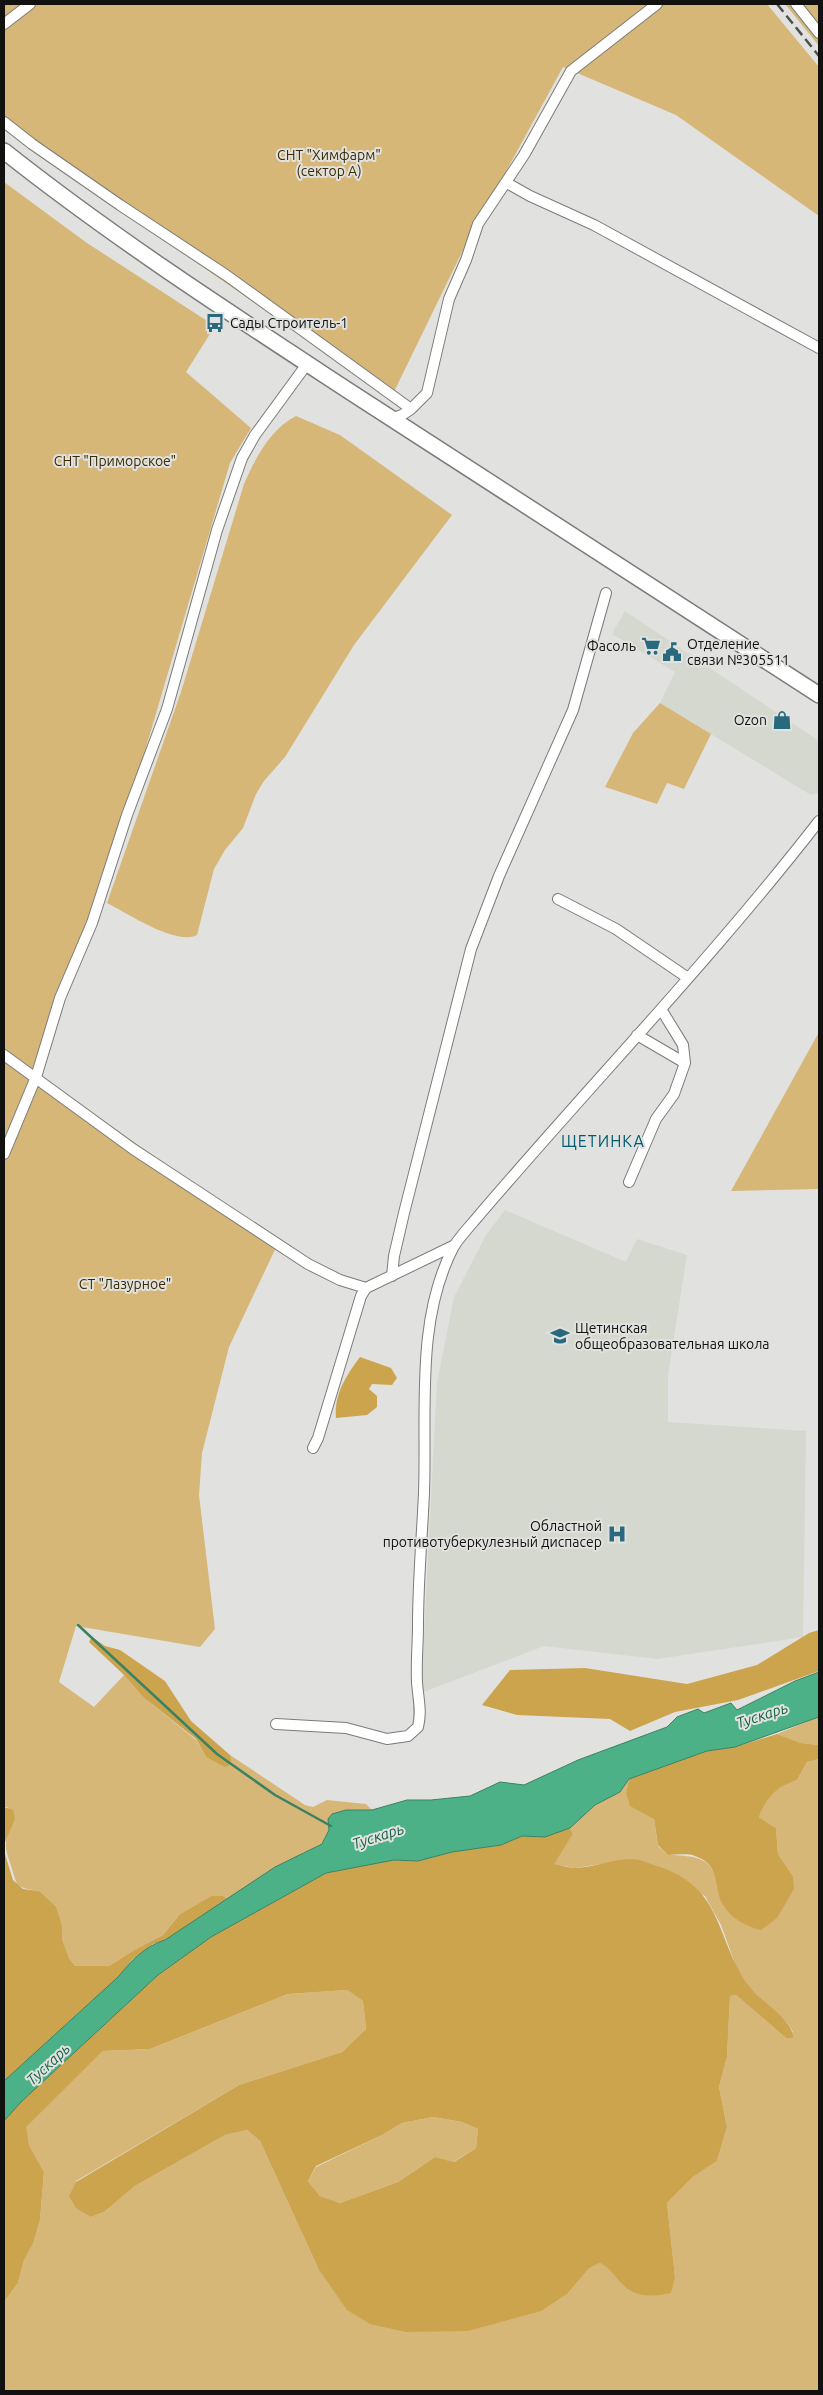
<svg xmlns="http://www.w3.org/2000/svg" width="823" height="2395" font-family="Ubuntu,sans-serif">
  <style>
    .built { fill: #d4d8ce }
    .green { fill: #d6b778 }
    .forest { fill: #cca44e; fill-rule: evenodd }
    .water { fill: #4db187; stroke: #3b8163 }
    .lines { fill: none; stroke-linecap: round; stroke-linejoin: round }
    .stream { stroke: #3b8163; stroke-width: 2.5 }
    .minor-casing { stroke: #7b7c79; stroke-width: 12 }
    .secondary-casing { stroke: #7b7c79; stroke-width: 18 }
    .minor { stroke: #fff; stroke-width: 10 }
    .secondary { stroke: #fff; stroke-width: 15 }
    .rail { stroke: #50514f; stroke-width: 2.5; stroke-dasharray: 10 5; stroke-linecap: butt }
    .labels { text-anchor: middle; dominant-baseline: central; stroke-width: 4; stroke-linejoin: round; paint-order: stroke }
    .park-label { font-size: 14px; fill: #3b2b04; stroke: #e1e2df }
    .poi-label { font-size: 14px; fill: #111110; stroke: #e1e2df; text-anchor: start }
    .water-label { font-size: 15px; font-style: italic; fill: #146144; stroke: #e1e2df }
    .quarter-label { font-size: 16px; letter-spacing: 1px; fill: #015b71; stroke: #e1e2df }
  </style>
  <rect width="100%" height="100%" fill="#e1e2df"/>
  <path class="built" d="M625,611L819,741V793L811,795L660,703L675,672L612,634Z
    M505,1210L626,1262L637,1239L687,1255L668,1375V1422L806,1431L803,1637L657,1659L544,1646L421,1693L437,1383L454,1297L486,1235Z"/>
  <path class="green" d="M4,4H767L819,67V216L676,115L563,67L462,252L390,400L320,348L4,130Z
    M785,4H819V46Z
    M4,182L87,243L215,326L186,372L251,428L230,463L144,754L84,930L53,1006L32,1070L216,1200L280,1239L229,1347L202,1453L199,1495L215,1629L200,1647L76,1626L59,1682L94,1707L124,1675L143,1697L196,1740L206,1757L225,1766L230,1765V1755L305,1805L313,1807L327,1800L366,1804L372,1810L322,1844L275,1867L227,1899L222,1896H211L180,1914L163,1935L134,1950L109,1966H75L69,1958L61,1940L62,1926L39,1891C13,1887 18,1886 10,1863C3,1844 5,1837 15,1819L7,1807H4Z
    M296,416L340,435L452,515L354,645L285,757L264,781L256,794L243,828L225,850L214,869L197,935C176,946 127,913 107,903L181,692L244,484C255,459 270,429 296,416Z
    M660,703L711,734L684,789L667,783L657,804L605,787L633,733Z
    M819,1032V1189L731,1191Z
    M819,1717V1745L801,1743L777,1734Z
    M819,1759V2391H4V2302L18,2283L24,2260L33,2244L40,2220L44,2172L29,2145L25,2127L103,2051L150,2049L288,1994L347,1990L363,2001L366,2029L342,2052L239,2085L76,2181L91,2217L104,2212L135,2186L225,2135L247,2130L260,2141L318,2268L568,2293L589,2267L600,2263L611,2268L623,2285L675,2277L667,2203L693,2177L717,2161L727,2127L719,2087L727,2057L730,1996L736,1995L786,2038L793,2032L788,2024L751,1989L737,1969L721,1925L705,1896L633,1859L575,1868L553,1864L573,1834L570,1828L595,1805L620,1792L629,1779L626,1793L654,1819L658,1846L668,1855C716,1856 712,1865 724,1907L793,1876L778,1854L776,1828L759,1817C765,1797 778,1786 797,1780L807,1762Z
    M433,2117L462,2122L478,2129L476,2148L453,2162L435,2157L398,2182L340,2203L320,2196L308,2181L316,2167L382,2135L402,2123Z"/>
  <path class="forest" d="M360,1357L391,1368L397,1378L392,1385L372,1384L369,1389L377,1396V1407L367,1415L336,1418C334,1394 346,1376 360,1357Z
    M819,1630V1671L738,1700L675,1712L630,1731L610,1719L517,1715L482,1705L510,1670L585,1668L687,1684L757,1665L809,1633Z
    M92,1637L105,1646L120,1650L165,1681L191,1721L230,1755L231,1760L230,1765L225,1767L206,1757L196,1739L143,1697L124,1675L89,1642Z
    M777,1734L801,1743L819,1745V1759L807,1762L797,1780C778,1786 766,1797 759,1817L776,1828L778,1854L793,1876L794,1889L777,1918L761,1930C747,1927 733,1919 725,1908C712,1891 723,1865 695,1856C688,1853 676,1855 668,1855L658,1845L654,1819L630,1806L626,1793L629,1779L707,1751L735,1747Z
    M4,1807L13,1810L15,1819L5,1842V1854L13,1880L23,1889L39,1891L56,1907L62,1926V1940L69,1958L75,1966H109L134,1950L163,1935L180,1914L211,1896H223L227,1899L165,1940L153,1944L132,1960L118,1977L4,2081Z
    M570,1828L573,1834L554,1864C561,1865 569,1868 576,1868C595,1867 613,1859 632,1859C640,1859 650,1864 657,1866C726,1888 714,1940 750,1987C760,2001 794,2020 793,2038H786L736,1995L730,1996L727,2057L719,2087L727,2127L717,2161L693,2177L667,2203L675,2277L671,2293C653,2297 636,2298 622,2284C613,2275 612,2269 600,2263L589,2268L568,2293L541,2311L468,2331L406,2332L370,2324L347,2310L318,2268L260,2141L247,2130L225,2135L135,2186L104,2212L91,2217L76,2208L69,2196L76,2182L239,2085L342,2052L366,2029L363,2001L347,1990L288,1994L150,2049L103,2051L26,2127L29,2145L44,2172L40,2220L33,2244L24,2260L18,2283L4,2302V2121L21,2102L158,1975L211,1937L326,1873L394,1860L418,1861L452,1852L501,1845L522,1836L545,1837ZM433,2117L462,2122L478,2129L476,2148L454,2162L435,2157L398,2182L340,2203L320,2196L308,2181L316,2166L382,2135L402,2123Z"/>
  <path class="water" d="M819,1672V1717L735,1747L707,1751L629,1779L620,1792L595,1805L570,1828L545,1837L522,1836L501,1845L452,1852L418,1861L394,1860L326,1873L211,1937L158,1975L21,2102L4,2121V2081L118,1977C131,1961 145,1946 165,1940L275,1867L322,1844L329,1830L328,1819L332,1814L346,1810H372L407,1800H431L470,1796L500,1782L524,1785L578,1760L667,1727L677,1717L698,1709L704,1713L731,1703L737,1710L795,1681Z"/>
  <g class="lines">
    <path class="stream" d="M78,1625L217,1754L275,1795L331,1826"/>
    <g class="minor-casing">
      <path id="minor" d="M796,4L819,33
        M4,24L30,4
        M4,122L32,144L120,205L226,275L411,409
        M507,183L530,196L594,225L819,348
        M391,419L402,415L411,409L427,393L449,299L466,260L478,224L524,155L571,71L657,4
        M558,899L616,929L688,978
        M637,1035L685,1063
        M4,1055L133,1149L308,1264L340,1280L366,1288L455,1245
        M4,1154L36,1077L60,998L92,923L127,815L167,709L217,530L242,458L255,435L307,364
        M629,1182L656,1119L674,1094L685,1063L683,1045L661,1009
        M392,1276L394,1256L404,1213L471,949L499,876L573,710L606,593
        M313,1448L318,1438L361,1296L366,1288
        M276,1724L346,1728L387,1739L408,1736L418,1727C422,1711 418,1698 417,1682C416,1663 418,1644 418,1625C418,1581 422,1537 424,1493C427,1412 415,1320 454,1246C460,1237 468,1228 475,1220C589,1086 711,960 819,821"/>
    </g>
    <g class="secondary-casing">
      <path id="secondary" d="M4,151C115,239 233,315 352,393C507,494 664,594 819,695"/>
    </g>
    <use href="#minor" class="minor"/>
    <use href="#secondary" class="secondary"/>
    <path class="rail" d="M777,4L819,56"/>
  </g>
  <defs>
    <g id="bus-bare" transform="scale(1.5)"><path d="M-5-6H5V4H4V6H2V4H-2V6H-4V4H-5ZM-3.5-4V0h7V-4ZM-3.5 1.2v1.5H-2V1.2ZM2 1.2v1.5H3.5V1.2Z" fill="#28697d" stroke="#e1e2df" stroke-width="2.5" paint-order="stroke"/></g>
    <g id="supermarket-bare" transform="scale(1.5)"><path d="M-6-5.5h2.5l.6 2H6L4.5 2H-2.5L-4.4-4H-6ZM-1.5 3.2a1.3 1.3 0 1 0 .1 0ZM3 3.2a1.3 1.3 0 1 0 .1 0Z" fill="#28697d" stroke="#e1e2df" stroke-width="2.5" paint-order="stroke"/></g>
    <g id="civic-bare" transform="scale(1.5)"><path d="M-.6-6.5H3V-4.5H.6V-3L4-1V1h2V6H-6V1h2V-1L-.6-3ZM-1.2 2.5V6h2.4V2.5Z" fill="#28697d" stroke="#e1e2df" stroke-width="2.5" paint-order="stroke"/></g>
    <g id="shop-bare" transform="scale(1.5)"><path d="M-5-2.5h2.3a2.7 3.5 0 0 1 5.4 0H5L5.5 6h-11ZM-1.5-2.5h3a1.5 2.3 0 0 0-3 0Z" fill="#28697d" stroke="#e1e2df" stroke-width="2.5" paint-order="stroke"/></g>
    <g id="school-bare" transform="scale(1.5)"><path d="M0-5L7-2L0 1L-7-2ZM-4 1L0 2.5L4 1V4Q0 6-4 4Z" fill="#28697d" stroke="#e1e2df" stroke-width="2.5" paint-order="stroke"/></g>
    <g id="hospital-bare" transform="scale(1.5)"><path d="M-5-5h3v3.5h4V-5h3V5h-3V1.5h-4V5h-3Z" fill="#28697d" stroke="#e1e2df" stroke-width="2.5" paint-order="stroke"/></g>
  </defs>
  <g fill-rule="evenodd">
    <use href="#bus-bare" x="215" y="323"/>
    <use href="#supermarket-bare" x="651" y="646"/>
    <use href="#civic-bare" x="672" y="652"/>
    <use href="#shop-bare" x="782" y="720"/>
    <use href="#school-bare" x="560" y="1336"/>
    <use href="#hospital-bare" x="617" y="1534"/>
  </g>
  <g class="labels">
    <g class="park-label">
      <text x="329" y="155">СНТ "Химфарм"<tspan x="329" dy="16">(сектор А)</tspan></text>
      <text x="115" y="461">СНТ "Приморское"</text>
      <text x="125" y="1284">СТ "Лазурное"</text>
    </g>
    <g class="poi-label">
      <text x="230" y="323">Сады Строитель-1</text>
      <text x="687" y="644">Отделение<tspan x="687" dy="16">связи №305511</tspan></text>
      <text x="636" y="646" text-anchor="end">Фасоль</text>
      <text x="767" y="720" text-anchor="end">Ozon</text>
      <text x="575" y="1328">Щетинская<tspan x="575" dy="16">общеобразовательная школа</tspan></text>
      <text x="602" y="1526" text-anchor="end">Областной<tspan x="602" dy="16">противотуберкулезный диспасер</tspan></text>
    </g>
    <g class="water-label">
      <text transform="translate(762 1715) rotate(-18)">Тускарь</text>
      <text transform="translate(378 1836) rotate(-18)">Тускарь</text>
      <text transform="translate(48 2064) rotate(-43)">Тускарь</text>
    </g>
    <g class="quarter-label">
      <text x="603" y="1141">ЩЕТИНКА</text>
    </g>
  </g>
  <rect width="823" height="2395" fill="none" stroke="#111110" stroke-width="10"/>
</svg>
